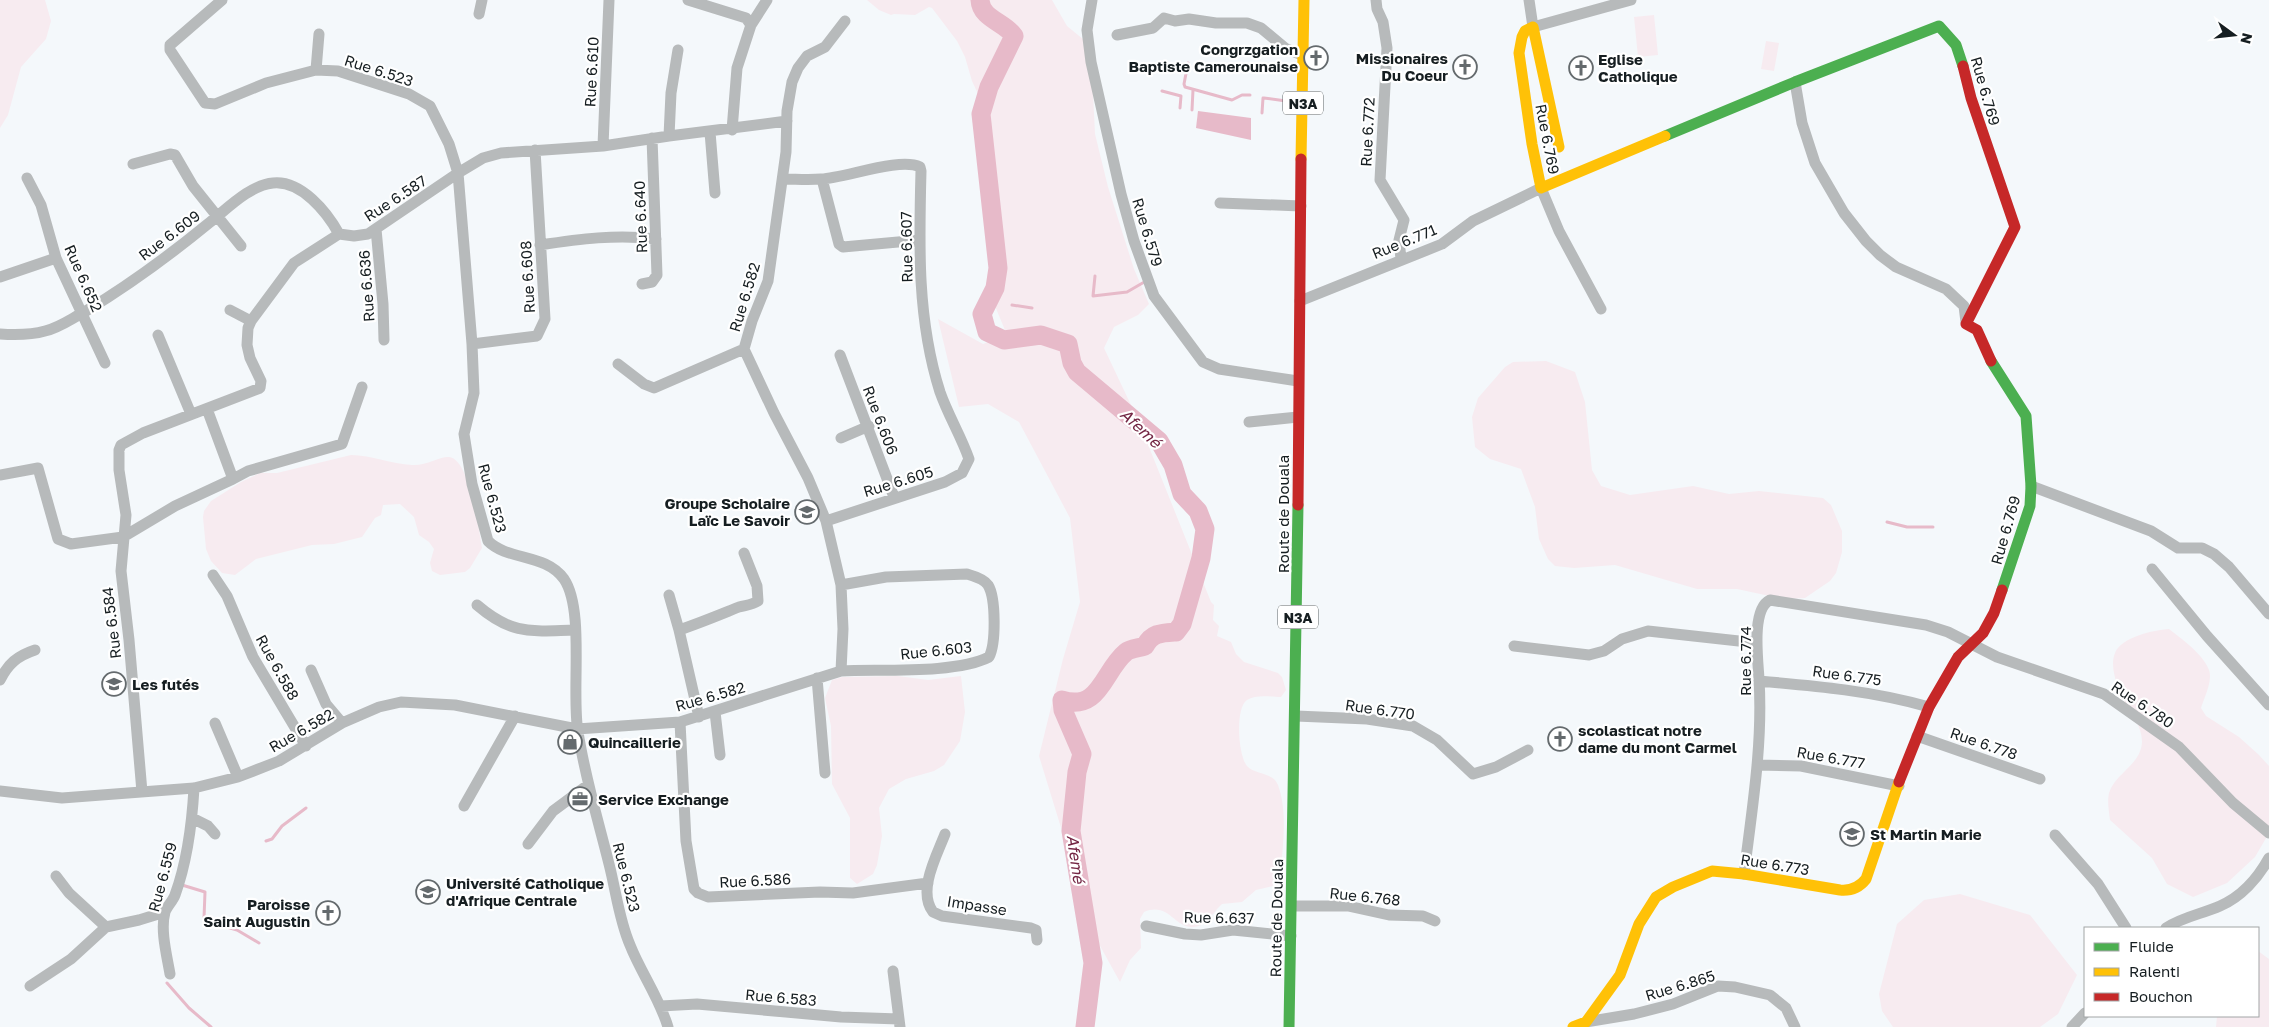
<svg xmlns="http://www.w3.org/2000/svg" width="2269" height="1027" font-family="'Golos Text',sans-serif">
  <style>
    .green { fill: #f7ebf0 }
    .water { fill: #e7bac9 }
    .lines { fill: none; stroke-linecap: round; stroke-linejoin: round }
    .stream { stroke: #e7bac9; stroke-width: 3 }
    .river { stroke: #e7bac9; stroke-width: 19 }
    .street { stroke: #b7babb; stroke-width: 11 }
    .fast { stroke: #4caf50; stroke-width: 11 }
    .slow { stroke: #ffc107; stroke-width: 11 }
    .jam { stroke: #c62828; stroke-width: 11 }
    .labels { text-anchor: middle; dominant-baseline: central; stroke-width: 4.5; stroke-linejoin: round; paint-order: stroke }
    .shield { fill: #fff; stroke: #5c6264; stroke-width: 1 }
    .shield-label { font-size: 14px; font-weight: bold; fill: #161e21 }
    .poi-label { font-size: 15px; font-weight: bold; fill: #161e21; stroke: #fff; text-anchor: start }
    .street-label { font-size: 15px; fill: #161e21; stroke: #fff }
    .water-label { font-size: 16px; font-style: italic; fill: #732644; stroke: #fff }
  </style>
  <rect width="100%" height="100%" fill="#f4f8fb"/>
  <path class="green" d="M0,0H45L51,21L46,39L21,67L8,115L0,128Z
    M867,0H1052L1067,26L1095,49L1093,93L1095,134L1108,187L1134,269L1149,304L1138,315L1114,327L1104,348L1139,422L1211,602L1214,605L1213,620L1219,626L1217,636L1231,642L1236,654L1244,662L1278,673L1282,677L1286,690L1281,697C1271,697 1256,694 1247,700C1235,708 1238,755 1247,766C1255,775 1273,772 1278,785C1289,815 1281,851 1281,881L1277,885L1256,890L1242,902L1222,904C1215,910 1210,920 1203,924C1176,938 1173,900 1144,912L1140,919L1141,948L1130,960L1120,982L1094,935L1039,756L1063,659L1080,602L1070,518L1019,422L988,404L959,407L938,319L983,344L1007,335L995,306L1003,268L996,185L987,113L972,81L965,57L957,41L932,8L929,7L915,15L894,14L891,15L879,10Z
    M1654,15L1658,55L1638,57L1634,17Z
    M1766,41L1779,43L1774,71L1761,69Z
    M1546,361L1575,372L1585,402L1592,470L1601,486L1630,495L1693,486L1729,494L1759,491L1823,498L1831,505L1842,531V552L1836,573L1830,581L1805,598L1784,599L1737,589H1697L1615,565L1574,568L1555,566L1548,559L1539,539L1535,507L1521,469L1490,459L1475,447L1472,417L1478,398L1505,367L1513,362Z
    M351,455C372,455 391,464 412,465C427,466 440,456 449,457C470,459 479,531 482,548L470,568L465,572L440,575L432,571L430,563L434,549L429,542L419,535L414,517L400,504L383,505L381,515L375,518L362,537L334,544L312,545L256,559L235,575L222,573L211,561L206,549L203,517L204,511L211,501L241,482L260,473H277Z
    M2169,629C2182,639 2203,654 2209,670C2213,681 2204,698 2201,708L2206,716L2239,737L2259,755L2269,766V833L2255,857L2227,883L2193,897L2167,884L2152,858L2110,820C2109,811 2107,802 2109,793C2115,773 2141,765 2142,742C2142,726 2132,715 2124,701C2118,688 2109,667 2115,653C2121,637 2154,630 2169,629Z
    M898,676L928,680L961,676L965,712L960,741L944,765L934,771L906,779L889,789L879,808L882,836L877,865L873,874L857,884L850,878V818L832,784L831,726L825,698L832,680L842,677Z
    M1960,894L2030,915L2077,975L2058,1014L2040,1027H1893L1882,1011L1879,994L1897,924L1924,900Z
    M2258,951L2269,959V1027H2216L2217,1016H2258Z"/>
  <path class="water" d="M1198,111L1251,118V140L1196,128Z"/>
  <g class="lines">
    <path class="stream" d="M1188,63L1184,84L1185,87L1232,100L1242,95H1250
      M1162,91L1181,96L1180,108
      M1264,98L1286,101
      M1192,110L1193,90
      M1262,113L1263,98
      M1095,276L1093,296L1127,292L1146,281
      M1012,305L1032,308
      M1887,522L1907,527H1933
      M266,841L272,839L282,826L306,808
      M182,885L205,892L204,918L216,924L237,930L259,943
      M167,983L189,1008L211,1027"/>
    <path class="river" d="M980,0C981,19 1005,22 1014,36L989,87L981,114L998,268L995,288L982,314L987,332L1004,340L1041,335L1068,344L1072,363L1077,372L1159,441L1173,465L1182,494L1198,511L1205,529L1201,558L1182,624L1176,632C1161,633 1152,633 1145,646C1139,648 1130,649 1126,652C1103,671 1100,712 1062,700L1063,710L1082,754L1077,772L1071,831L1093,963L1085,1027"/>
    <path class="street" d="M222,0L170,45V50L205,103L215,104L266,83L316,70
      M688,0L746,18L751,25L737,68L732,130
      M1092,0L1087,30L1091,62L1121,194L1134,241L1154,296L1203,362L1219,369L1298,381
      M1376,0L1377,9L1383,22L1387,48L1380,180L1404,220L1399,240L1401,259
      M1529,0L1533,27L1631,0
      M479,14L482,0
      M751,25L767,0
      M319,34L316,70L338,71L409,94L430,106L449,144L458,173L472,344L474,393L464,434L472,484L488,541C508,561 545,553 564,579C585,610 571,693 578,732C585,777 598,820 609,864C616,891 619,920 630,945C641,973 659,997 668,1027
      M1117,35L1153,28L1164,18L1175,21L1189,19L1216,23H1247L1261,28L1285,48L1304,56
      M1795,82L1802,123L1815,163L1844,213L1866,241L1880,255L1896,267L1946,289L1964,306L1966,322
      M710,132L715,193
      M669,136L671,93L678,50
      M603,146L609,0
      M133,164L170,154L175,155L193,186L241,246
      M27,178L41,205L56,258L105,363
      M783,179C795,179 809,180 821,179C845,178 900,157 920,167L921,171C919,245 917,320 940,392C948,415 961,436 969,459L962,473L945,482L826,521
      M822,179L839,244L843,247L920,240
      M1220,203L1301,206
      M376,229L383,304L384,340
      M540,245C579,239 617,234 656,239
      M0,277L56,258
      M642,284L652,282L657,275L652,138
      M1300,301L1442,244L1473,221L1541,188L1559,231L1601,309
      M230,310L251,321
      M0,334C15,335 31,335 45,331C61,327 72,318 86,311C129,285 170,255 209,223C227,209 250,185 273,183C301,180 327,212 339,234
      M158,335L191,414
      M472,344L537,336L545,319L535,150
      M840,355L894,497
      M618,364L644,384L654,388L744,349
      M1249,422L1298,417
      M841,438L869,426
      M0,475L38,468L58,539L71,544L123,537L175,506L233,479L207,409
      M233,479L248,471L342,444L362,387
      M2031,486L2151,531L2178,548H2202L2214,554L2229,567L2269,614
      M2152,569L2207,636L2269,705
      M213,575L227,596L253,657L306,746
      M669,595L679,630
      M477,605C513,636 532,631 575,630
      M1514,646L1589,655L1604,651L1622,639L1648,631L1757,643
      M311,670L326,704L342,723
      M841,671C880,669 956,674 989,657C996,644 996,598 988,585C984,579 974,576 967,574L886,577L841,585
      M817,678L825,773
      M0,680C8,664 17,656 35,650
      M1759,681C1817,686 1873,691 1929,707
      M715,712L720,755
      M1296,716L1367,719L1413,726L1437,740L1473,774L1496,767L1528,750
      M699,717L679,630C700,623 719,615 739,607C746,605 752,605 758,601L757,586L744,553
      M680,722L686,841L694,889L698,893L708,897L820,892L853,893L928,883
      M215,723L238,777
      M1917,736L2040,779
      M1757,765L1801,766L1899,786
      M0,791L62,798L194,788L238,777L279,761L342,723L379,707L401,702L455,705L577,729L680,722L841,671L843,629L841,585L826,521L808,478L774,413L744,349L752,321L768,281L786,152L787,111L792,82L798,68L807,56L825,47L845,21
      M142,792L129,640L121,571L126,515L119,470V450L121,445L143,433L260,388L261,381L250,358L247,345L248,328L251,321L294,263L339,234L354,236L368,234L458,173L483,158L501,153L603,146L669,136L787,121
      M464,806L515,716
      M192,818L208,826L215,834
      M945,834C937,855 917,891 933,912L942,916L1031,928L1036,930L1037,940
      M2055,835L2098,884L2126,928
      M528,844L553,811L588,785
      M1744,874C1752,809 1763,744 1759,679C1758,660 1751,609 1770,600L1926,625L1948,632L1997,657L2104,694L2179,747L2233,803L2269,833
      M56,876L69,893L106,927
      M1292,906H1348L1389,915L1423,916L1435,921
      M1146,926L1185,934L1201,935L1233,930L1291,936
      M2166,928C2182,917 2202,914 2220,906C2241,897 2258,878 2269,858
      M893,971L900,1027
      M170,974C167,956 160,930 165,912C167,906 173,901 175,895C187,862 192,824 194,788
      M30,986L71,959L106,927L139,920L165,912
      M661,1006L697,1004L841,1017L899,1019
      M1586,1022L1634,1014L1673,1004L1718,986L1735,987L1770,995L1786,1008L1795,1027
      M2072,1027L2085,1013"/>
    <path class="fast" d="M1665,136L1795,82L1939,26L1956,45L1963,66
      M1991,361L2026,416L2031,486L2030,506L2002,590
      M1289,1027L1298,505"/>
    <path class="slow" d="M1559,147L1533,27L1525,31L1522,37L1519,53L1532,144L1541,188L1665,136
      M1301,159L1304,0
      M1573,1027L1586,1022L1620,975L1639,924L1656,897L1673,887L1712,871L1744,874L1840,890C1851,891 1859,888 1866,879L1899,782"/>
    <path class="jam" d="M1963,66L1971,98L2015,227L1966,324L1977,330L1991,361
      M1298,505L1301,159
      M1899,782L1929,707L1958,657L1983,633L1994,613L2002,590"/>
  </g>
  <defs>
    <g id="church-ring" transform="scale(1.25)"><circle r="9.5" fill="#fff" stroke="#646a6d" stroke-width="1.5"/><path d="M-1.2-6h2.4v3.5h3.3v2.4h-3.3V6h-2.4V-.1h-3.3v-2.4h3.3Z" fill="#646a6d"/></g>
    <g id="school-ring" transform="scale(1.25)"><circle r="9.5" fill="#fff" stroke="#646a6d" stroke-width="1.5"/><path d="M0-5L7-2L0 1L-7-2ZM-4 1L0 2.5L4 1V4Q0 6-4 4Z" fill="#646a6d"/></g>
    <g id="shop-ring" transform="scale(1.25)"><circle r="9.5" fill="#fff" stroke="#646a6d" stroke-width="1.5"/><path d="M-5-2.5h2.3a2.7 3.5 0 0 1 5.4 0H5L5.5 6h-11ZM-1.5-2.5h3a1.5 2.3 0 0 0-3 0Z" fill="#646a6d"/></g>
    <g id="office-ring" transform="scale(1.25)"><circle r="9.5" fill="#fff" stroke="#646a6d" stroke-width="1.5"/><path d="M-6-3h4V-5.5h4V-3h4V5H-6ZM-1-4.5V-3h2v-1.5ZM-6 0V1H6V0Z" fill="#646a6d"/></g>
    <g id="university-ring" transform="scale(1.25)"><circle r="9.5" fill="#fff" stroke="#646a6d" stroke-width="1.5"/><path d="M0-5L7-2L0 1L-7-2ZM-4 1L0 2.5L4 1V4Q0 6-4 4Z" fill="#646a6d"/></g>
  </defs>
  <g fill-rule="evenodd">
    <use href="#church-ring" x="1316" y="58"/>
    <use href="#church-ring" x="1465" y="67"/>
    <use href="#church-ring" x="1581" y="68"/>
    <use href="#school-ring" x="807" y="512"/>
    <use href="#school-ring" x="114" y="684"/>
    <use href="#church-ring" x="1560" y="739"/>
    <use href="#shop-ring" x="570" y="742"/>
    <use href="#office-ring" x="580" y="799"/>
    <use href="#school-ring" x="1852" y="834"/>
    <use href="#university-ring" x="428" y="892"/>
    <use href="#church-ring" x="328" y="913"/>
  </g>
  <g class="labels">
    <g class="shield">
      <rect x="1283" y="91.5" width="40" height="23" rx="4"/>
      <rect x="1278" y="605.5" width="40" height="23" rx="4"/>
    </g>
    <g class="shield-label">
      <text x="1303" y="103">N3A</text>
      <text x="1298" y="617">N3A</text>
    </g>
    <g class="poi-label">
      <text x="1298" y="49" text-anchor="end">Congrzgation<tspan x="1298" dy="17">Baptiste Camerounaise</tspan></text>
      <text x="1448" y="58" text-anchor="end">Missionaires<tspan x="1448" dy="17">Du Coeur</tspan></text>
      <text x="1598" y="59">Eglise<tspan x="1598" dy="17">Catholique</tspan></text>
      <text x="790" y="503" text-anchor="end">Groupe Scholaire<tspan x="790" dy="17">Laïc Le Savoir</tspan></text>
      <text x="132" y="684">Les futés</text>
      <text x="1578" y="730">scolasticat notre<tspan x="1578" dy="17">dame du mont Carmel</tspan></text>
      <text x="588" y="742">Quincaillerie</text>
      <text x="598" y="799">Service Exchange</text>
      <text x="1870" y="834">St Martin Marie</text>
      <text x="446" y="883">Université Catholique<tspan x="446" dy="17">d'Afrique Centrale</tspan></text>
      <text x="310" y="904" text-anchor="end">Paroisse<tspan x="310" dy="17">Saint Augustin</tspan></text>
    </g>
    <g class="street-label">
      <text transform="translate(379 70) rotate(18)">Rue 6.523</text>
      <text transform="translate(591 72) rotate(-87)">Rue 6.610</text>
      <text transform="translate(1986 91) rotate(74)">Rue 6.769</text>
      <text transform="translate(1367 132) rotate(-87)">Rue 6.772</text>
      <text transform="translate(1548 139) rotate(79)">Rue 6.769</text>
      <text transform="translate(395 198) rotate(-33)">Rue 6.587</text>
      <text transform="translate(640 217) rotate(-92)">Rue 6.640</text>
      <text transform="translate(1148 232) rotate(73)">Rue 6.579</text>
      <text transform="translate(169 235) rotate(-37)">Rue 6.609</text>
      <text transform="translate(1404 241) rotate(-22)">Rue 6.771</text>
      <text transform="translate(906 247) rotate(-91)">Rue 6.607</text>
      <text transform="translate(527 277) rotate(-93)">Rue 6.608</text>
      <text transform="translate(84 278) rotate(66)">Rue 6.652</text>
      <text transform="translate(366 286) rotate(-94)">Rue 6.636</text>
      <text transform="translate(744 297) rotate(-73)">Rue 6.582</text>
      <text transform="translate(881 420) rotate(69)">Rue 6.606</text>
      <text transform="translate(898 481) rotate(-17)">Rue 6.605</text>
      <text transform="translate(493 498) rotate(75)">Rue 6.523</text>
      <text transform="translate(1283 514) rotate(-90)">Route de Douala</text>
      <text transform="translate(2005 530) rotate(-74)">Rue 6.769</text>
      <text transform="translate(111 623) rotate(-97)">Rue 6.584</text>
      <text transform="translate(936 650) rotate(-6)">Rue 6.603</text>
      <text transform="translate(1745 661) rotate(-90)">Rue 6.774</text>
      <text transform="translate(278 667) rotate(61)">Rue 6.588</text>
      <text transform="translate(1847 675) rotate(8)">Rue 6.775</text>
      <text transform="translate(710 696) rotate(-16)">Rue 6.582</text>
      <text transform="translate(2143 704) rotate(34)">Rue 6.780</text>
      <text transform="translate(1380 709) rotate(8)">Rue 6.770</text>
      <text transform="translate(301 730) rotate(-30)">Rue 6.582</text>
      <text transform="translate(1984 743) rotate(19)">Rue 6.778</text>
      <text transform="translate(1831 757) rotate(10)">Rue 6.777</text>
      <text transform="translate(1775 864) rotate(9)">Rue 6.773</text>
      <text transform="translate(162 877) rotate(-75)">Rue 6.559</text>
      <text transform="translate(627 877) rotate(76)">Rue 6.523</text>
      <text transform="translate(755 880) rotate(-3)">Rue 6.586</text>
      <text transform="translate(1365 896) rotate(6)">Rue 6.768</text>
      <text transform="translate(977 905) rotate(9)">Impasse</text>
      <text transform="translate(1219 917) rotate(1)">Rue 6.637</text>
      <text transform="translate(1276 918) rotate(-89)">Route de Douala</text>
      <text transform="translate(1680 985) rotate(-17)">Rue 6.865</text>
      <text transform="translate(781 997) rotate(5)">Rue 6.583</text>
    </g>
    <g class="water-label">
      <text transform="translate(1141 428) rotate(43)">Afemé</text>
      <text transform="translate(1076 859) rotate(82)">Afemé</text>
    </g>
  </g>
  <rect x="2084" y="927" width="175" height="90" fill="#ffffff" stroke="#a2a5a6"/>
  <rect x="2094" y="943" width="25" height="8" fill="#4caf50" stroke="#a2a5a6"/>
  <text x="2129" y="952" font-size="15" fill="#161e21">Fluide</text>
  <rect x="2094" y="968" width="25" height="8" fill="#ffc107" stroke="#a2a5a6"/>
  <text x="2129" y="977" font-size="15" fill="#161e21">Ralenti</text>
  <rect x="2094" y="993" width="25" height="8" fill="#c62828" stroke="#a2a5a6"/>
  <text x="2129" y="1002" font-size="15" fill="#161e21">Bouchon</text>
  <g transform="translate(2234 35) rotate(105)" stroke="#ffffff" stroke-width="4" paint-order="stroke">
  <path d="M0-4L9 19L0 12L-9 19Z" fill="#161e21"/>
  <text y="-8" font-size="14" font-weight="bold" text-anchor="middle" fill="#161e21">N</text>
  </g>
</svg>
